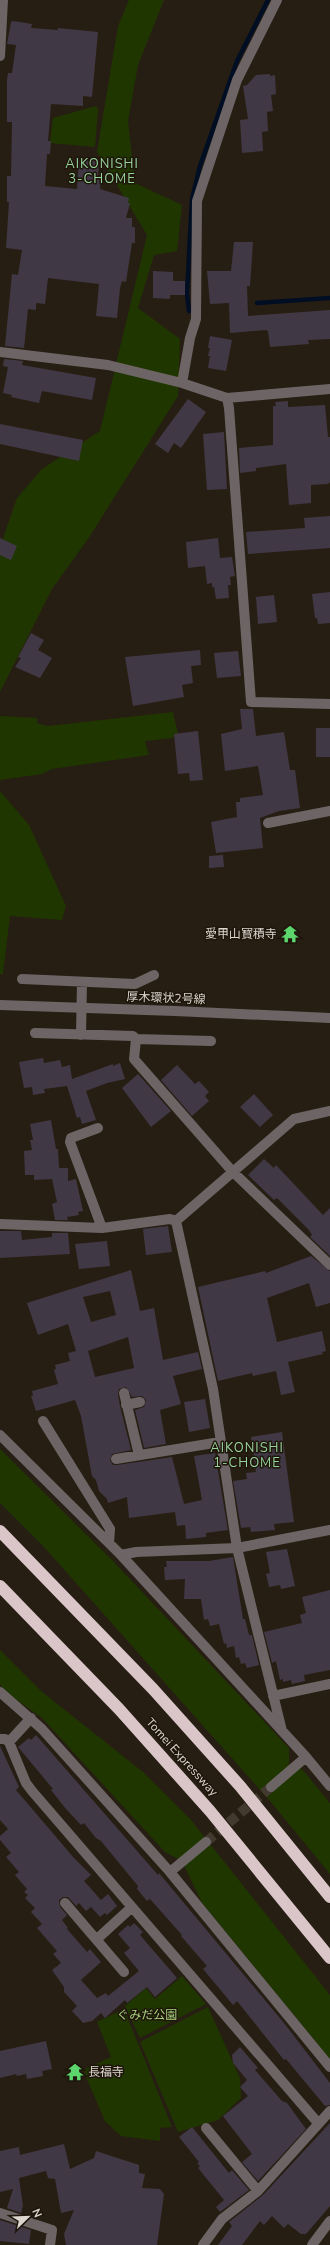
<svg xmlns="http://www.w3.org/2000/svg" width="330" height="2245" font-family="'Nunito Sans','Noto Sans JP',sans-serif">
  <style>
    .green { fill: #203601 }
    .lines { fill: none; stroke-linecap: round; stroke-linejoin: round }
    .stream { stroke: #000e23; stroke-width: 4.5 }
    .building { fill: #413845; fill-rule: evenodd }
    .minor-tunnel { stroke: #423a2f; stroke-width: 10; stroke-dasharray: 10 5; stroke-linecap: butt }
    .minor { stroke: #6d6466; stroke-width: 10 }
    .highway { stroke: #dac6c9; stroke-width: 12 }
    .minor-bridge { stroke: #6d6466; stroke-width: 10 }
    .labels { text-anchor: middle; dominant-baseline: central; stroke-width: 3; stroke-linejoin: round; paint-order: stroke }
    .poi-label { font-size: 12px; fill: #dcd6cf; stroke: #1e150b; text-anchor: end }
    .street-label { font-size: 12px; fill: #dcd6cf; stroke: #1e150b }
    .park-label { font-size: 12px; fill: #a9d47f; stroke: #1e150b }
    .neighbourhood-label { font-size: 13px; letter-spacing: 1px; fill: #97d39b; stroke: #1e150b }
  </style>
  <rect width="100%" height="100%" fill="#271e13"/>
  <path class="green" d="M129,0H164L138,65L128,121L135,183L182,205L177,251L154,255L138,308L180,339L178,396L90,536L52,589L0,692V547L17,498L42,469L100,431L147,235L97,152L118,26Z
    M96,106L98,109L95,147L50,143L53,118Z
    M173,712L178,734L172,738L145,741L149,755L52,769L42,774L0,780V716L37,718V723L48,726Z
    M0,791L29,825L66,906L62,920L10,916L3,974H0Z
    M0,1449L112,1560L289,1748V1767L302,1769L330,1803V1874L270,1801L44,1547L0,1503Z
    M0,1650L41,1691L143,1772L191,1820L330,1995V2059L202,1903L182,1861L165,1852L42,1718L3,1690L0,1684Z
    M182,1976L206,2004L140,2038L125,2006L146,1988L155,1999Z
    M208,2007L240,2078L241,2098L218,2120L178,2132L140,2042Z
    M124,2009L172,2127L160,2128V2141L121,2136L105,2121L83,2070L111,2057L97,2022Z"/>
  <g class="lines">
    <path class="stream" d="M257,303L330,298
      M189,311L187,294L192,199L200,166L237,61L268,0"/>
  </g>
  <path class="building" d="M13,21L32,24L31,28L58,30V28L98,32L92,97L83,96V106L51,104L48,141H51L50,154H47L45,186L77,189L79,160L97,161L99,163L98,176H101L100,189L129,198L128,203H130L126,218H132V227H135V243H132L126,282L122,281L120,288L117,318L96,316L99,284L48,278L45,304L36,303V310L28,309L24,348L5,346L12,274L18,275L22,250L6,248L9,202H7V176H11L12,122H7V80L8,73H12L16,45L7,44L11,22Z
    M270,74V76L275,75L276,94L271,95L273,111L267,112L268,131L262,132L263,151L242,153L240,120L248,119L243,86L247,85L256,75Z
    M234,242H253L250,286H247L248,316L330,310V339L308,340L309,344L270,347L268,331L266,330L230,333L229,303L210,304L207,271H231Z
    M153,271L173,272V281H185V295H170V299L153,298Z
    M210,336L232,340L226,371L208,368L210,356H208L210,348H208Z
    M4,359L23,361L22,365L96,378L92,400L42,391L39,403L11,397L12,395L3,393L8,367L3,366Z
    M188,399L206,412L181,448L174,443L168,453L155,444Z
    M288,401V407L325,405L328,437H330V482L328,484L311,485V503L289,505L286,464L256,468V471L240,473L239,448L273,445V406H276L275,402Z
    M0,424L83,440L79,461L0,444Z
    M224,432L227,489L207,490L203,434Z
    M330,516V548L248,554L246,532L305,528L304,518Z
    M0,538L17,546L11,560L0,555Z
    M218,538L220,558L232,557L235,576L230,577L231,585H228L229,598L216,599L214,587H212V583L207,584L205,566L188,568L186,542Z
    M330,592V623L318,624L317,618H315L312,594Z
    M274,595L277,622L258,624L256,597Z
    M31,633L44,640L38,650L52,658L40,678L15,667L21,658L18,657Z
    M200,650L201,665L191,666L193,683L182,685L184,697L133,706L125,657Z
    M238,651L241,676L217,678L214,653Z
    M240,709H253L256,736L284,732L290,770H295L300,808L279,811L260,818L263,848L216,853L211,822L237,817L236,802H240V798L263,795L258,766L225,771L221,734L242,729Z
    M316,728H330V757H316Z
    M198,731L203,780L190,781L189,773L178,774L174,734Z
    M223,855L224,867L209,868V856Z
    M43,1058L44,1063L60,1060L62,1067L70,1065L72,1079L113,1064V1066L120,1063L125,1079L107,1083L86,1091L96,1120L82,1124L80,1117L77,1118L67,1086L44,1089L45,1093L33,1095L32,1087L24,1088L19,1062Z
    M177,1065L195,1084L199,1081L209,1092L205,1096L209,1101L192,1116L161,1080Z
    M138,1074L171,1111L151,1127L122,1088Z
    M254,1094L273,1115L260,1127L240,1107Z
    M51,1120L56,1149H58L59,1168H68V1181L76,1179L83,1211L78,1212L79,1215L67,1217L68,1220H55L52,1204L57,1202L52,1179L34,1180V1175H25L24,1151L32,1150L30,1140H33L30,1124Z
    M264,1159L274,1168L276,1165L323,1215L330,1208V1256L310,1237L312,1235L309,1230L277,1198L274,1200L248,1175Z
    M168,1226L172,1252L146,1255L143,1229Z
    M0,1231H21L22,1240L52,1237V1233H68L70,1254L0,1258Z
    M107,1241L110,1266L79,1269L75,1244Z
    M311,1256L330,1271V1303L316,1307L309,1283L267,1298L277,1342L322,1331L326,1351L322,1352L323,1354L288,1362L295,1392L281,1395L276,1371L253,1376L252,1373L218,1381L198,1287L265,1271L266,1273Z
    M131,1270L140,1311L154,1308L163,1360L198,1352L202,1369L173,1376L181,1404L160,1410L166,1444L144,1448L135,1410L144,1407L146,1400L142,1396L132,1397L126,1387L119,1389L118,1394L120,1406L131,1450L112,1454L110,1460L113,1465H117L172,1457L184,1504L202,1500L194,1456L215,1453L228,1530L206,1533V1537L186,1539L185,1525L177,1526L175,1512L129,1518L127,1497L108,1503L107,1499L99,1491L96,1480L92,1476L81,1416L75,1400L36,1411L31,1396H33L32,1391L58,1384L54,1370L56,1369L55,1365L70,1361L68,1353L76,1351L68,1324L38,1335L27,1303ZM110,1291L116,1315L91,1322L83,1297ZM128,1337L134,1368L95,1377L88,1351Z
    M205,1399L210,1428L189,1432L184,1402Z
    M282,1432L294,1522L274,1524L275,1530L251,1532L250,1527L241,1528L233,1481L247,1479L246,1473L256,1472L251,1437Z
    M287,1549L295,1586L281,1589L280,1585L269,1587L266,1574L270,1573L266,1552Z
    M233,1557L243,1619H245L249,1635H252L259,1665L247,1668L245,1663L241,1664L239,1657L236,1658L234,1646L227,1648L226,1643L224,1644L219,1624L210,1626L208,1619L204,1620L201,1599H184L185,1579L165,1580L164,1567H167L166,1561H209Z
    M330,1590V1670L304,1675L305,1681L292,1684L291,1680L283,1682V1679L280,1680L276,1661L272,1663L264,1632L302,1623L300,1615L306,1613L302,1597Z
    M36,1735L158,1875L159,1873L284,2023L330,2083V2105L325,2106L286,2059L284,2060L237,2001L233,2005L203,1969L207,1966L181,1936L182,1935L150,1899L147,1901L137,1889L138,1886L101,1841L96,1838L84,1823L81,1825L66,1809L51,1790L53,1789L18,1747L29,1738L31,1740Z
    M0,1746L19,1787L16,1790L74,1858L91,1875L84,1881L101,1900L108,1894L117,1906L107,1915L105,1913L100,1917L91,1907L86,1911L79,1903L76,1906L68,1897H63L59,1900L60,1907L67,1915L62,1920L68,1928L67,1929L87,1952L90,1949L101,1962L81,1980L97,1998L106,1993L108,1996L139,1971L124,1953L130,1948L118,1934L128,1925L130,1927L134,1923L143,1932L140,1935L177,1978L155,1997L147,1987L127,2003L125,2000L105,2018L101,2013L92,2021L83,2023L72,2011L77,2006L64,1992V1987L52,1970L61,1963L53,1954L57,1951L37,1928L42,1924L31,1912L35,1908L25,1898L28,1895L24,1892L27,1889L15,1875L19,1872L6,1857L11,1853L0,1840V1836L8,1829L0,1820Z
    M46,2041L52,2069L42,2071L43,2076L27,2079L26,2074L17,2076L16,2074L0,2078V2051Z
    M240,2047L258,2068L255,2070L282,2101L287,2103L306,2129L258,2181L242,2162L252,2154L223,2116L248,2096L240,2087L247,2080L233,2063L232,2055Z
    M330,2123V2206L306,2234H301L288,2224L284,2228L272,2216L264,2225L260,2221L242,2245H218L232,2226L229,2222L263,2195Z
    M192,2127L229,2173L232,2170L249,2190L220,2212L216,2207L224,2200L198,2168L200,2166L197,2163L199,2162L179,2137Z
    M64,2144L70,2169L94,2158L96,2151L139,2165V2173L145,2174L142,2188L160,2189L164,2194L157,2245H66L64,2234L74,2210L61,2213L55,2179L48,2178L46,2171L19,2178L23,2206L21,2213L7,2208L13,2189L0,2192V2151L19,2147L20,2155Z
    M0,2220L31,2230L29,2244L0,2241Z"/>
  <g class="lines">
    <path class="minor-tunnel" d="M206,1842L271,1787"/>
    <path class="minor" d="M0,56L3,0
      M0,352L108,365L182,383L227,398L330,389
      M182,383L190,338L196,319L197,201L237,80L277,0
      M227,398L229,408L251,702L330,704
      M268,823L330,811
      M22,979L135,984L154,975
      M175,1011L330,1018
      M35,1033L133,1036L136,1039L134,1059L232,1171L330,1265
      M81,1035L82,982
      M136,1039L211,1041
      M98,1128L71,1138L70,1142L102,1228
      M0,1224L102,1228L170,1219L176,1221
      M124,1393L139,1455
      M126,1405L140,1402
      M43,1421L110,1529L109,1543
      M0,1435L121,1555L306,1757L330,1786
      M116,1459L220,1442
      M121,1555L136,1552L237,1548L330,1530
      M0,1692L42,1729L170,1872L330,2067
      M273,1696L330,1684
      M282,1731L237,1548L213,1389L176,1221L294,1119L330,1111
      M0,1739H5L9,1742L26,1783L32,1791L318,2123
      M9,1742L31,1718
      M271,1787L306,1757
      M170,1872L206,1842
      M65,1903L124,1972
      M97,1939L132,1907
      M206,2128L258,2191
      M0,2213L52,2230L50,2245
      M203,2245L222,2219L258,2191L330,2111
      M312,2245L330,2221"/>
    <path class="highway" d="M0,1531L153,1689L240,1786L330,1897
      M0,1586L119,1709L210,1811L330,1958"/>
    <path class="minor-bridge" d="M0,1005L175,1011"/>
  </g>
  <defs>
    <g id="temple-bare" transform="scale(1.38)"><path d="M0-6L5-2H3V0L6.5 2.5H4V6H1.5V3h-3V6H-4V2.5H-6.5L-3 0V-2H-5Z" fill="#5cd56d" stroke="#1e150b" stroke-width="2.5" paint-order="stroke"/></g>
  </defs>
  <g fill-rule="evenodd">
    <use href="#temple-bare" x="290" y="934"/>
    <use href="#temple-bare" x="75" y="2072"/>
  </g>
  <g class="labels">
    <g class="poi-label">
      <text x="277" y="934">愛甲山寳積寺</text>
      <text x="88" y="2072" text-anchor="start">長福寺</text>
    </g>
    <g class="street-label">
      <text transform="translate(166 998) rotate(2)">厚木環状2号線</text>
      <text transform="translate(182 1757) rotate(48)">Tomei Expressway</text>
    </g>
    <g class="park-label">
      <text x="147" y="2015">ぐみだ公園</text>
    </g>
    <g class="neighbourhood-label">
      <text x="102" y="164">AIKONISHI<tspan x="102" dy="15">3-CHOME</tspan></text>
      <text x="247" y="1448">AIKONISHI<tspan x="247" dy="15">1-CHOME</tspan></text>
    </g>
  </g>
  <g transform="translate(28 2217) rotate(67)" stroke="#1e150b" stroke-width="3" paint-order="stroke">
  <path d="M0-3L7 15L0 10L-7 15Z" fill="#dcd6cf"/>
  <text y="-6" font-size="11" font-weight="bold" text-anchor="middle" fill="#dcd6cf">N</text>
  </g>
</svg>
